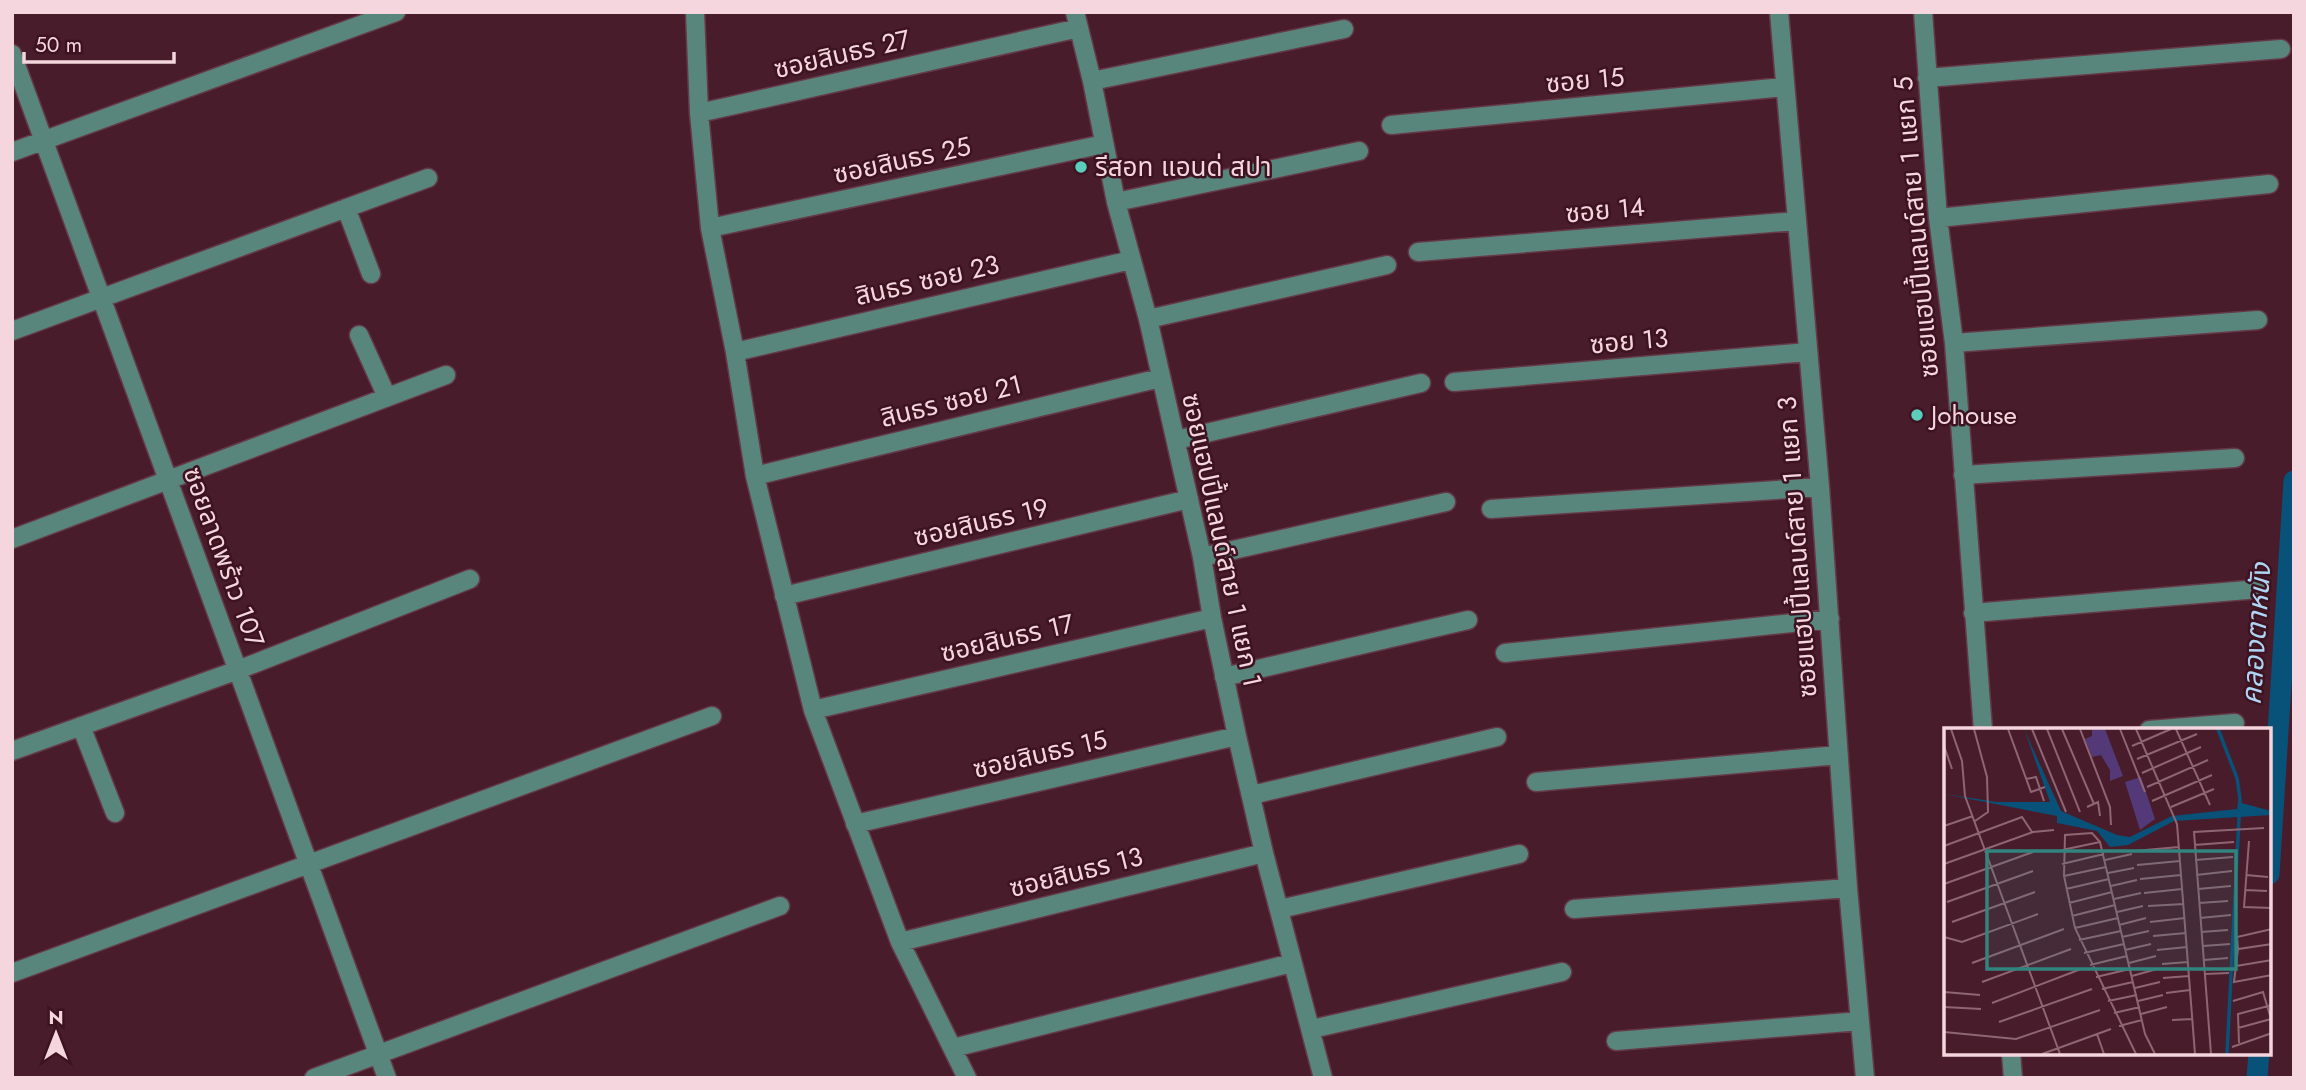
<svg xmlns="http://www.w3.org/2000/svg" width="2306" height="1090" font-family="Jost,'Noto Sans Thai',sans-serif">
  <style>
    .lines { fill: none; stroke-linecap: round; stroke-linejoin: round }
    .canal { stroke: #085179; stroke-width: 21 }
    .minor-casing { stroke: #653a48; stroke-width: 21 }
    .minor { stroke: #58867d; stroke-width: 18 }
    .poi-dot { fill: #5bcebb; stroke: #3d1221; stroke-width: 2.5 }
    .labels { text-anchor: middle; dominant-baseline: central; stroke-width: 5; stroke-linejoin: round; paint-order: stroke }
    .street-label { font-size: 26px; fill: #f5d6de; stroke: #3d1221 }
    .poi-label { font-size: 26px; fill: #f5d6de; stroke: #3d1221; text-anchor: start }
    .water-label { font-size: 28px; font-style: italic; fill: #aed5f3; stroke: #3d1221 }
    .inset-river { fill: none; stroke: #085179; stroke-width: 3.5 }
    .inset-road { fill: none; stroke: #8e6673; stroke-width: 2 }
    .view { fill: #32847f; fill-opacity: 0.15; stroke: #32847f; stroke-width: 3.5 }
    .inset-edge { fill: none; stroke: #f5d6de; stroke-width: 3.5 }
  </style>
  <rect width="100%" height="100%" fill="#491c2b"/>
  <g class="lines">
    <path class="canal" d="M2269,874L2294,481
      M2257,1078L2259,1053"/>
    <g class="minor-casing">
      <path id="minor" d="M695,12L699,113L710,228L735,352L755,476L813,710L900,942L967,1078
        M1075,12L1092,81L1116,202L1148,319L1202,557L1212,618L1237,736L1264,853L1323,1078
        M1779,12L1820,487L1848,888L1865,1078
        M1923,12L1938,218L1954,343L1983,730
        M12,54L387,1078
        M1927,78L2281,49
        M1092,81L1344,29
        M699,113L1079,28
        M1391,125L1784,87
        M12,152L396,12
        M1116,202L1359,151
        M346,208L371,274
        M1938,218L2269,184
        M710,228L1104,144
        M1418,252L1796,221
        M1148,319L1387,265
        M12,331L428,178
        M359,335L387,397
        M1954,343L2258,320
        M735,352L1131,260
        M1454,382L1808,352
        M1176,440L1421,383
        M1963,475L2235,458
        M755,476L1160,378
        M1491,509L1820,487
        M12,539L446,375
        M1202,557L1446,502
        M784,596L1189,499
        M1973,613L2259,589
        M1505,653L1830,619
        M1224,677L1468,620
        M813,710L1212,618
        M81,726L115,813
        M2149,730L2235,723
        M12,751L238,670L470,579
        M1536,782L1838,755
        M1252,795L1497,737
        M855,824L1237,736
        M1280,909L1519,854
        M1574,909L1848,888
        M900,942L1264,853
        M12,973L712,716
        M1312,1029L1562,972
        M1616,1041L1860,1021
        M953,1048L1292,963
        M2011,1053L2013,1078
        M314,1078L780,906"/>
    </g>
    <use href="#minor" class="minor"/>
  </g>
  <g class="poi-dot">
    <circle cx="1081" cy="167" r="7"/>
    <circle cx="1917" cy="415" r="7"/>
  </g>
  <g class="labels">
    <g class="street-label">
      <text transform="translate(842 54) rotate(-13)">ซอยสินธร 27</text>
      <text transform="translate(1585 80) rotate(-5)">ซอย 15</text>
      <text transform="translate(902 160) rotate(-12)">ซอยสินธร 25</text>
      <text transform="translate(1605 210) rotate(-5)">ซอย 14</text>
      <text transform="translate(1916 227) rotate(-95)">ซอยแฮปปี้แลนด์สาย 1 แยก 5</text>
      <text transform="translate(927 280) rotate(-13)">สินธร ซอย 23</text>
      <text transform="translate(1629 341) rotate(-5)">ซอย 13</text>
      <text transform="translate(951 401) rotate(-14)">สินธร ซอย 21</text>
      <text transform="translate(981 522) rotate(-13)">ซอยสินธร 19</text>
      <text transform="translate(1222 540) rotate(78)">ซอยแฮปปี้แลนด์สาย 1 แยก 1</text>
      <text transform="translate(1797 547) rotate(-94)">ซอยแฮปปี้แลนด์สาย 1 แยก 3</text>
      <text transform="translate(224 557) rotate(70)">ซอยลาดพร้าว 107</text>
      <text transform="translate(1007 638) rotate(-13)">ซอยสินธร 17</text>
      <text transform="translate(1040 754) rotate(-13)">ซอยสินธร 15</text>
      <text transform="translate(1076 872) rotate(-14)">ซอยสินธร 13</text>
    </g>
    <g class="poi-label">
      <text x="1095" y="167">รีสอท แอนด่ สปา</text>
      <text x="1931" y="415">Johouse</text>
    </g>
    <g class="water-label">
      <text transform="translate(2256 634) rotate(-86)">คลองตาหนัง</text>
    </g>
  </g>
  <g transform="translate(1944 728)">
    <rect width="327" height="327" fill="#491c2b"/>
    <path d="M148,1H161L179,48L166,53V42L157,27L148,29L141,11L148,8ZM197,49L211,91L196,102L181,54Z" fill="#533978"/>
    <path d="M80,1L117,83L173,107L186,109L228,88L293,81L294,74L327,83V87L230,93L184,117L166,119L153,103L113,95V88L0,66L53,74H106Z" fill="#085179"/>
    <path class="inset-river" d="M274,1L293,50L296,71L283,326"/>
    <path class="inset-road" d="M7,1L18,33L21,68L116,326M30,1L43,49L44,84L31,93M64,1L87,64L101,59M88,1L122,84M103,1L136,84M118,1L150,76M136,1L166,79L167,97M176,1L201,64M192,1L233,96L251,326M232,1L266,77M0,18L8,41M188,18L227,1M193,31L253,6M198,45L257,19M82,51L92,49L100,73M203,59L264,32M208,73L268,47M143,79L154,74L156,88M227,79L270,61M0,98L29,88M305,113L300,179L328,180M250,117L290,114M0,118L78,89L88,104M118,122L156,114M190,123L235,119M161,132L188,126M251,132L289,129M0,136L89,104L110,102M118,136L160,126M193,137L236,133M164,145L190,140M252,147L288,143M302,147L324,149M120,148L162,139M196,151L237,147M0,156L89,124M167,158L193,152M122,161L165,151M254,161L287,158M301,162L323,163M200,165L238,161M170,171L197,165M3,174L89,143M125,175L168,164M255,175L284,173M204,178L240,176M173,184L199,178M128,188L171,177M256,190L287,187M8,194L91,164M206,194L241,190M175,197L202,190M131,200L174,190M328,201L293,209L294,221L328,216M257,204L284,202M209,208L242,205M0,209L18,214L94,186M178,209L205,203M135,212L177,203M259,218L286,216M294,221L290,254L328,247M181,222L207,216M213,222L243,219M140,225L180,216M260,232L284,230M28,235L120,201M185,235L212,228M218,236L244,234M146,237L183,228M292,238L328,232M261,246L285,245M188,248L213,241M152,249L186,241M219,250L245,248M38,254L127,221M191,260L216,254M158,261L189,254M0,264L36,267M222,265L246,262M164,273L193,267M194,273L219,267M289,273L319,264L327,291L294,300M48,275L137,241M0,279L37,281M170,285L196,279M197,286L223,279M228,292L249,291M55,294L148,261M175,298L198,292M0,304L72,311L156,282M153,306L160,326M295,315L294,286L328,277M288,319L328,305M98,326L167,301M192,326L131,200L120,148L121,107L148,105L156,114L201,306L211,326M267,326L250,104L320,100"/>
    <path class="view" d="M43,123H292V241H43Z"/>
    <rect width="327" height="327" class="inset-edge"/>
  </g>
  <rect width="2306" height="1090" fill="none" stroke="#f5d6de" stroke-width="28"/>
  <g transform="translate(56 1034)" stroke="#3d1221" stroke-width="5" paint-order="stroke">
  <path d="M0-5L12 26L0 18L-12 26Z" fill="#f5d6de"/>
  <text y="-10" font-size="19" font-weight="bold" text-anchor="middle" fill="#f5d6de">N</text>
  </g>
  <path d="M24 52v10h150v-10" fill="none" stroke="#f5d6de" stroke-width="3.5"/>
  <text x="35" y="52" font-size="21" fill="#f5d6de" stroke="#3d1221" stroke-width="5" paint-order="stroke">50 m</text>
</svg>
